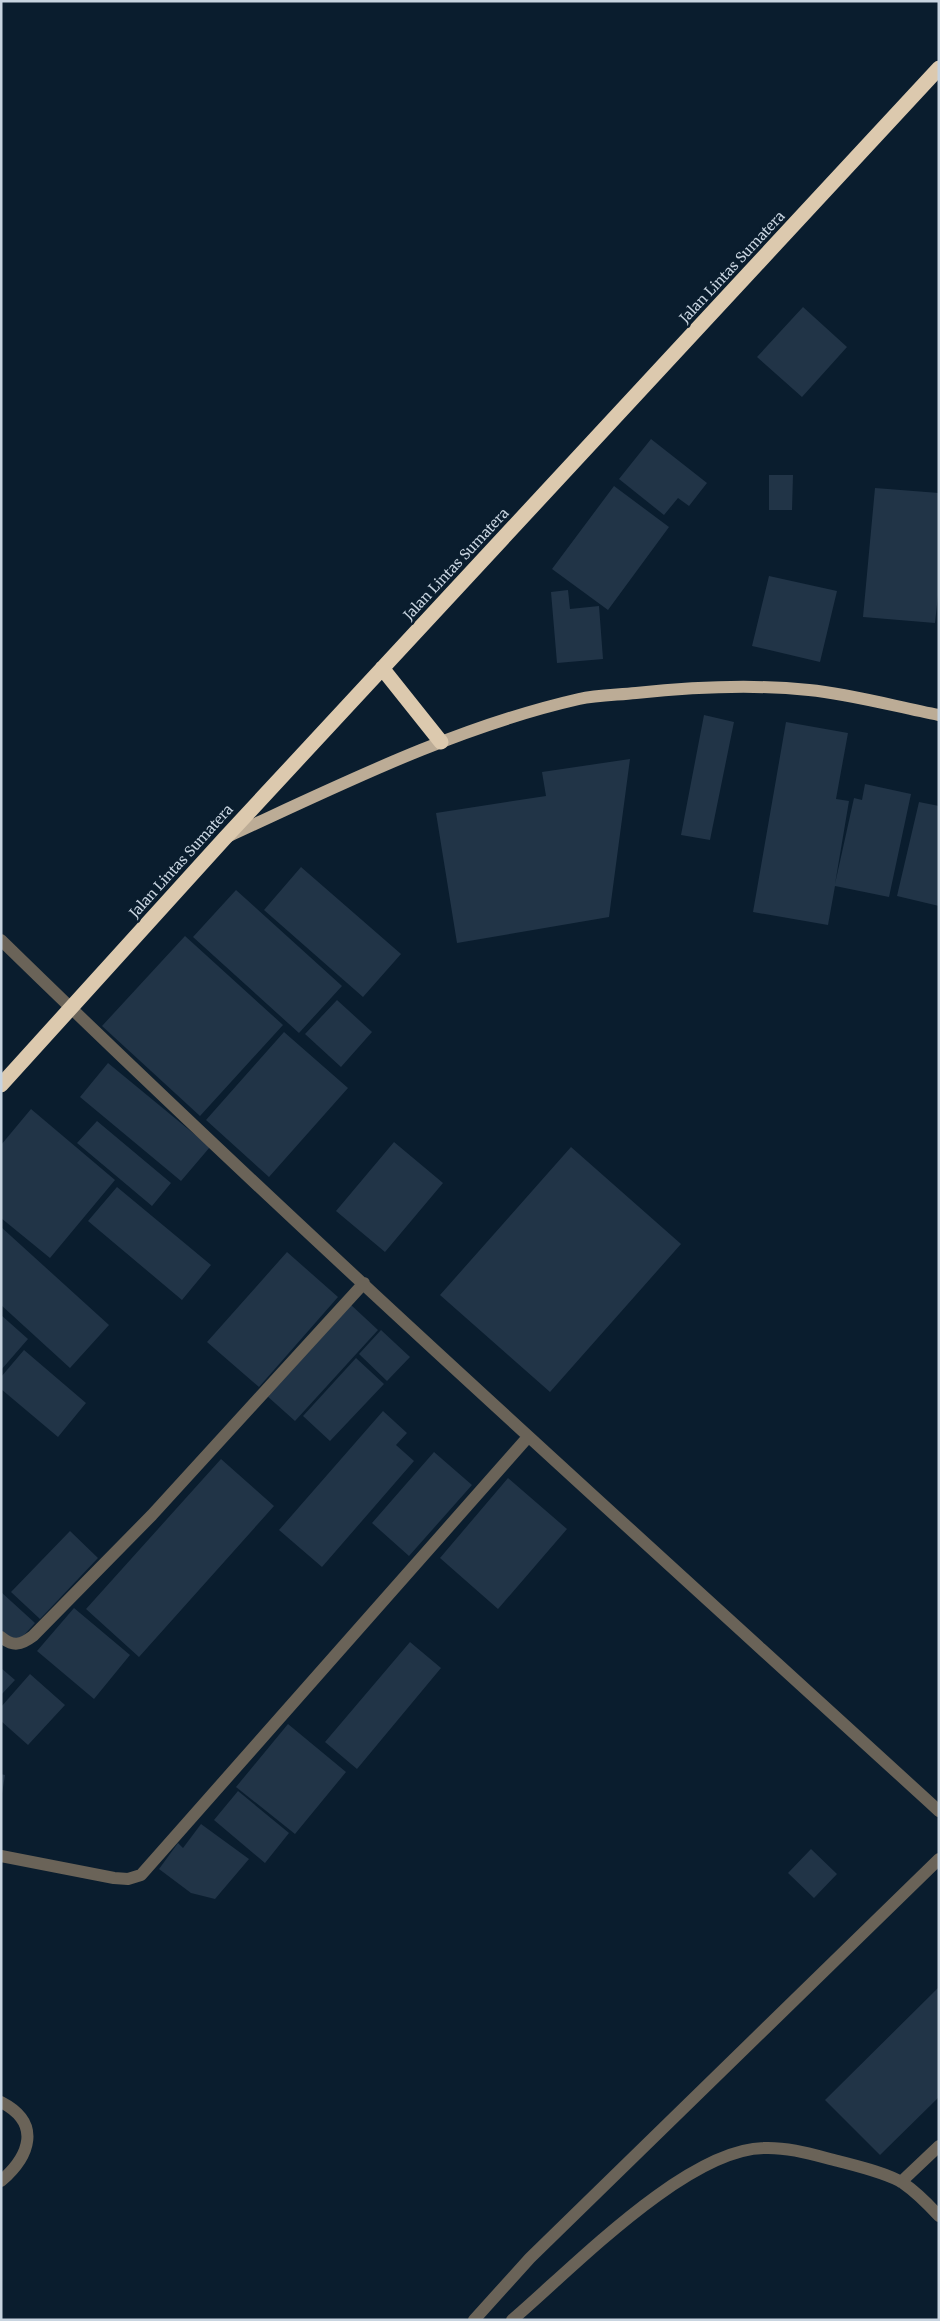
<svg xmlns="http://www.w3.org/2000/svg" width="940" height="2321" font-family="Merriweather,serif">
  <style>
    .building { fill: #213447 }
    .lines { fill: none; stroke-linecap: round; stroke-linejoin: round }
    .minor { stroke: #6a6358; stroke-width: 12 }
    .major { stroke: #bcac96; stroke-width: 12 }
    .highway { stroke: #dcc9ae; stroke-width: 15 }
    .labels { text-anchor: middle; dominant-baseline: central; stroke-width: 5; stroke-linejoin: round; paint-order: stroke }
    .street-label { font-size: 14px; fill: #c8d4e0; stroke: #0a1d2e }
  </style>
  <rect width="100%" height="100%" fill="#0a1d2e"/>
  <path class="building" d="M803,307L847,347L802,397L757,357Z
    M651,439L707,483L689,506L678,498L664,515L619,479Z
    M769,475H793L792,510H769Z
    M614,486L669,527L608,610L552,569Z
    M875,488L939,493V586L935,623L863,617Z
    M769,576L837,591L820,662L752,646Z
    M568,590L570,609L599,606L603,659L557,663L551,592Z
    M704,715L734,722L710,840L681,835Z
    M786,722L848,733L836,799L849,801L835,884L854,798L862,800L865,784L911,794L889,897L835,886L828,925L753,912Z
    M630,759L609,917L457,943L436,813L546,796L542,772Z
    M919,802L939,806V906L897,896Z
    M301,867L401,954L363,997L264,910Z
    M236,890L342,986L299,1033L193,937Z
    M185,936L283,1025L200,1116L102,1026Z
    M337,1000L372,1032L341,1067L305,1034Z
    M284,1032L348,1088L269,1177L206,1120Z
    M108,1063L210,1147L181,1181L80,1097Z
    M31,1109L115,1180L50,1258L1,1218V1145Z
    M97,1121L171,1183L152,1206L77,1143Z
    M394,1142L443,1183L385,1252L336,1211Z
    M571,1147L681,1244L550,1392L440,1295Z
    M117,1187L211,1265L182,1300L88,1221Z
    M1,1227L109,1325L70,1368L1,1305Z
    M287,1252L338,1297L259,1387L207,1342Z
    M350,1304L378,1330L295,1421L266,1395Z
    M1,1315L28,1339L1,1370Z
    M381,1330L410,1357L387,1381L359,1354Z
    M24,1350L86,1403L58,1437L1,1389V1377Z
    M356,1358L384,1384L330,1441L303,1416Z
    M383,1411L407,1433L396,1445L414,1461L322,1567L279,1530Z
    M434,1452L472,1485L409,1556L372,1523Z
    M221,1459L274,1506L139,1657L86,1609Z
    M508,1478L567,1529L498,1609L440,1558Z
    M70,1531L98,1558L40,1619L11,1592Z
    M1,1592L35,1623L16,1644L1,1630Z
    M74,1608L130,1655L94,1699L37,1651Z
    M410,1642L441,1668L357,1769L325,1742Z
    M1,1668L15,1680L1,1695Z
    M30,1674L65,1705L28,1745L1,1721V1707Z
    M288,1724L346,1772L295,1834L236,1787Z
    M1,1774L5,1775L2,1794H1Z
    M238,1791L289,1833L265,1863L214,1820Z
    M201,1824L249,1859L215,1899L191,1893L159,1869L178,1843L183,1848Z
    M811,1849L837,1874L814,1898L788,1873Z
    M939,1987V2097L880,2155L825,2100Z"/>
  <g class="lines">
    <path class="minor" d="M1,940C306,1238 624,1523 939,1811
      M1,1637C13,1647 21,1645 33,1636L152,1515L364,1283
      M1,1856L114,1878L128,1879L141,1875L528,1437
      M1,2102C42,2123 30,2156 1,2181
      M901,2182L939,2146
      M474,2320L530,2258L939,1859
      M512,2320C571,2270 686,2149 764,2148C789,2147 814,2155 838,2161C857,2166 887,2173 903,2183C916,2192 928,2204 939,2216"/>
    <path class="major" d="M229,836C342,784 456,727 579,699C597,695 617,695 636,693C693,687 751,684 809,690C851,694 897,707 939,715"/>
    <path class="highway" d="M382,668L441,742
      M1,1085L224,839L939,68"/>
  </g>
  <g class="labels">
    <g class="street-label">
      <text transform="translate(732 267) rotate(-47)">Jalan Lintas Sumatera</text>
      <text transform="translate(456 564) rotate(-47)">Jalan Lintas Sumatera</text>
      <text transform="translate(181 861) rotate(-48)">Jalan Lintas Sumatera</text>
    </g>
  </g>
  <rect width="940" height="2321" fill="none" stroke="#c8d4e0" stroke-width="5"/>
</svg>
